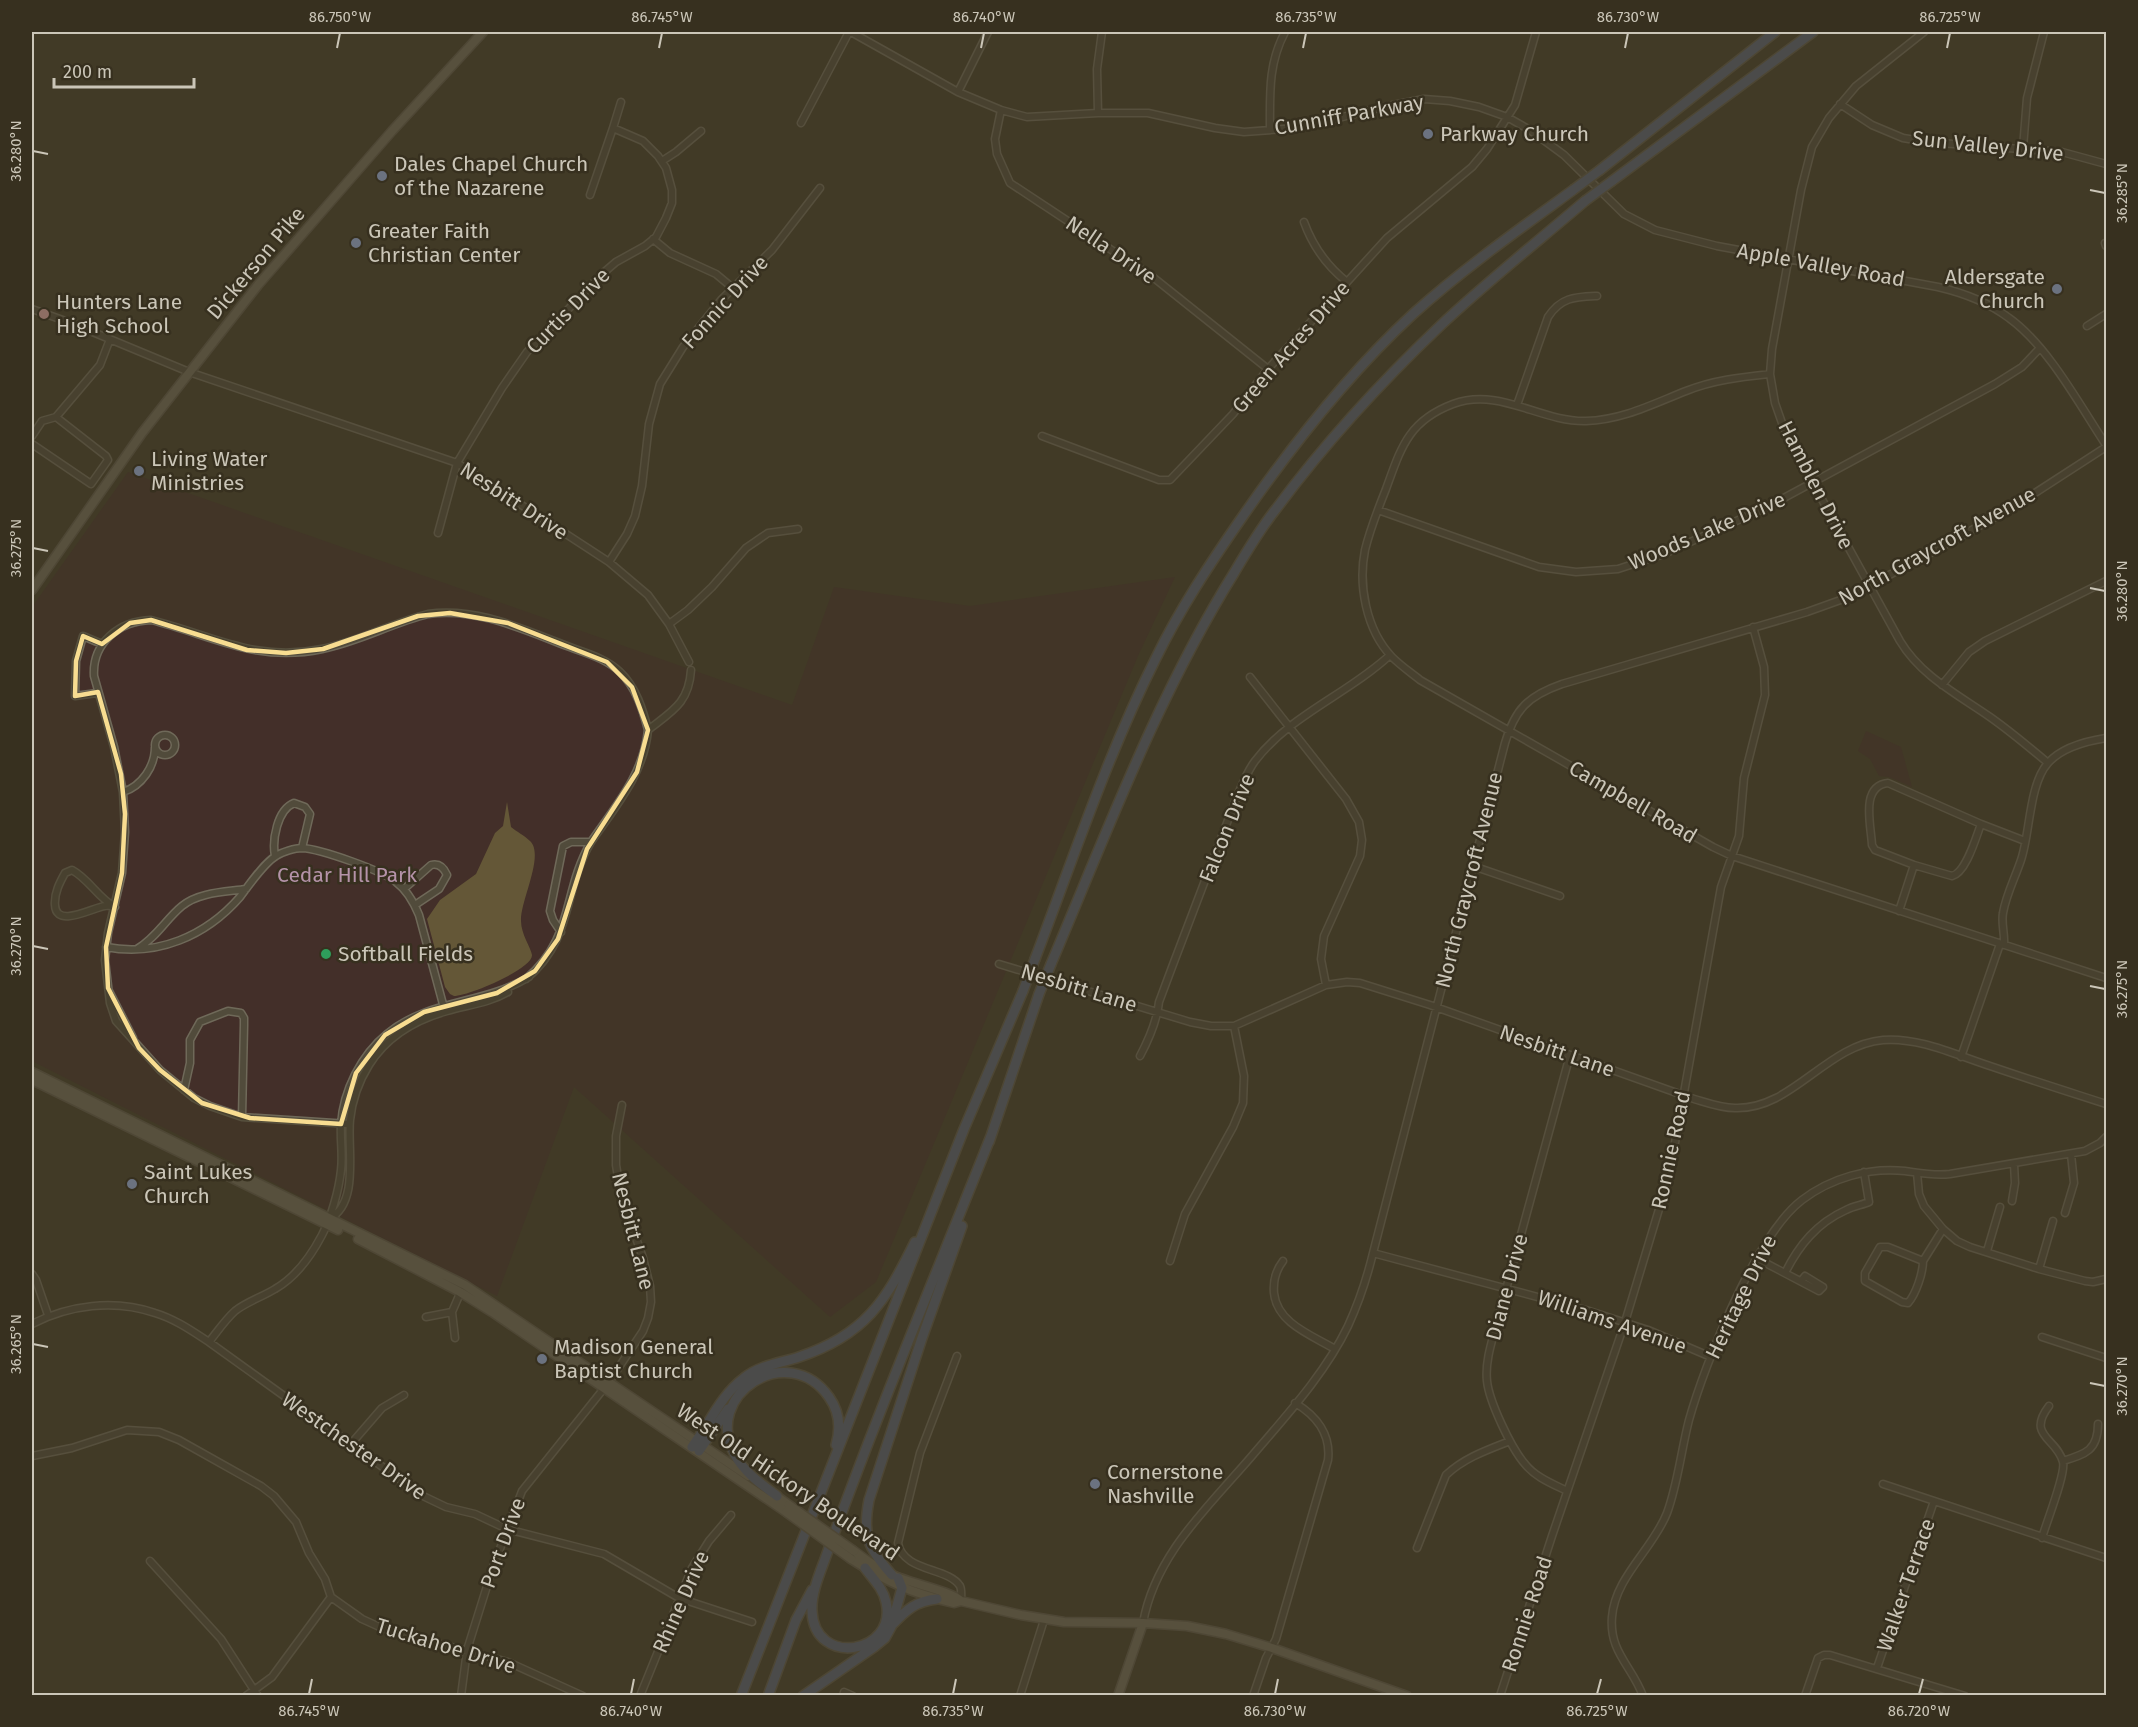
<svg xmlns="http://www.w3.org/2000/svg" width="2138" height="1727" font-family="'Fira Sans',sans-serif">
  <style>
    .green { fill: #432f29 }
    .water { fill: #645737 }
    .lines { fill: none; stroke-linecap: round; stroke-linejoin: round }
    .minor-casing { stroke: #6f6959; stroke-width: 9 }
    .major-casing { stroke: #5e5748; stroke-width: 11 }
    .highway-casing { stroke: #5c5645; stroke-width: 12 }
    .minor { stroke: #514b3b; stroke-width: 6 }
    .major { stroke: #716a59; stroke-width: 8 }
    .highway { stroke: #586077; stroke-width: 9 }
    .major-bridge-casing { stroke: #5e5748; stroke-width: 11; stroke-linecap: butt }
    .highway-bridge-casing { stroke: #5c5645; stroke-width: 12; stroke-linecap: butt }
    .major-bridge { stroke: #716a59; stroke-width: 8 }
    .highway-bridge { stroke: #586077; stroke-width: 9 }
    .marked { fill: none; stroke: #f8dd91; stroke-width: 4.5; stroke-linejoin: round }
    .ticks { fill: none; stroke: #cbc6b8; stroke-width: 2 }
    .worship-dot { fill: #6b7280; stroke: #37301f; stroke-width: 2 }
    .education-dot { fill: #8d6e63; stroke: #37301f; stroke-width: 2 }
    .leisure-dot { fill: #2e9e5b; stroke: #37301f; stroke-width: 2 }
    .labels { text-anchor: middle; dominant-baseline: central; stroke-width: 5; stroke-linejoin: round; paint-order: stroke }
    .street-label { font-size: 21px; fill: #cbc6b8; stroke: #37301f }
    .poi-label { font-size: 21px; fill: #cbc6b8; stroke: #37301f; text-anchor: start }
    .park-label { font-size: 21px; fill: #b593a9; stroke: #37301f }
    .neatline { fill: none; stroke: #cbc6b8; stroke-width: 2 }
    .ticks-label { font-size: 15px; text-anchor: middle; fill: #cbc6b8 }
  </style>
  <rect width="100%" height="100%" fill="#423a26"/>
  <path class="green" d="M128,472L792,705L834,587L970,606L1175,577L1138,656L876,1282L830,1317L574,1087L497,1296L32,1061V607Z
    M1866,731L1901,747L1912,787L1889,777L1879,776L1870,759L1858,751Z"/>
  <path class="water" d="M507,802L511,827C517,832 524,835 530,841C545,855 520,901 521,921C521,934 531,948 532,955C533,969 468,996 454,996L450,994L445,987L427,919L440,900L476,874L495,833L503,826Z"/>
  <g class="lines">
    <g class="minor-casing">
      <path id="minor" d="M851,32L958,92L1001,110L1027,117L1098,113H1148L1215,128L1244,132L1297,128L1388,106L1424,99L1450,101L1479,107L1507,117L1530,130L1564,155L1624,214L1655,230L1717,246L1938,287C1964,293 1988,302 2009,318C2048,346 2079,404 2106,445
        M1924,32L1856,86L1829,118L1812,147L1801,190L1772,349L1770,374L1775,403L1782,423L1792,445L1900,641C1921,676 1957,694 1990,717C2010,731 2029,747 2048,763
        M958,92L988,32
        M1840,104L1872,125L1903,138L1927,142L2062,152L2106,164
        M1001,110L995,139L997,154L1010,183L1154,278L1268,369
        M1098,113L1097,69L1102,32
        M801,123L849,32
        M613,128L621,102
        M1270,130C1270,94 1268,64 1285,32
        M2023,148L2027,98L2044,32
        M662,161L676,152L701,131
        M1304,222C1313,247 1327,266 1347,282
        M653,239L670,253L716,274L734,289
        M2105,243L2106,246
        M32,309L71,323L189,372L457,463L609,562L648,595L669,624L689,662
        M2087,326L2106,314
        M1770,374C1742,377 1713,380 1686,391C1653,404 1622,420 1586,421C1540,422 1500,387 1453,404C1408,421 1401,448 1386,489C1378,509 1370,529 1365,550C1358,585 1366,630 1392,657C1400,665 1410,672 1420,680L1713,847L1732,856L1784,873L2106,978
        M1517,405L1548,317C1561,297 1575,297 1597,296
        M32,436L42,421L56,417L100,365L110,339
        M1042,436L1159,480H1170L1233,414L1268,369L1387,238L1472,167L1487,149L1515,105L1536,32
        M32,444L91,484L108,460L106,456L56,417
        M1378,510L1539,567L1576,572L1618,569L1664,554L1767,507L1995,384L2022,367L2040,348
        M438,533L457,463L502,388L527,352L602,274L616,262L645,246L656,237L666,218L672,203V190L666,168L658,156L643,141L613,128L590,195
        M609,562L627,534L635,516L642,486L649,424L660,384L683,347L721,300L772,250L820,188
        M669,624L688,610L712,587L746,548L768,533L798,529
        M1250,677L1346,799L1359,822L1362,840L1360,856L1324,936L1321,959L1326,985
        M1942,685L1969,652L1985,641L2106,581
        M97,693L75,696L76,661L83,636L102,644
        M155 745a10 10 0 1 1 20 0a10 10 0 1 1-20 0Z
        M1888,783L1981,824C1976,837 1966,873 1952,876L1914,865L1875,850L1872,845C1871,825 1860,786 1888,783Z
        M123,792C142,786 155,766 155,747
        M1981,824L2025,841
        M275,856C272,840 277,810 294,803L305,807L310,814L302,848
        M1473,866L1560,896
        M72,870C89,879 98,898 115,907C112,906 109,905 105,906C94,907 56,929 55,905C54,893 60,882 65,873Z
        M404,889L431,865C439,863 444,868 447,875L439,889L415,905
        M1899,911L1914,865
        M561,932L553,920L550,911L563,846L571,842H591C615,807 644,774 648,730C672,711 689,703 691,670
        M2004,945C2005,934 2001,923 2003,913C2006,895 2015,878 2021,860C2030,834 2029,784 2048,763C2062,747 2087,741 2106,738
        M106,947C157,957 206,936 240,897C249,885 264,863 276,856C282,852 295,848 302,848C320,849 381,870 396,882C407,890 414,903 419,915L444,1008
        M137,949C156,938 166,919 182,906C199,892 226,892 246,889
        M999,964L1190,1022L1211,1026H1234L1326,985L1347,982L1360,983L1430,1005L1691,1098C1705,1102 1720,1108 1735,1108C1792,1110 1826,1045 1883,1040C1920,1037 1958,1056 1993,1067C2031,1080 2069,1092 2106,1104
        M526,979C575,938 562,891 591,842
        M109,991L133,1038
        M1140,1056C1149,1039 1157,1021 1159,1002C1179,948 1200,894 1220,841C1229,819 1242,778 1255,761C1290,715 1348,694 1390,655
        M1961,1057L2000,944
        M184,1090L190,1063V1040L200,1022L228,1011L241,1013L244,1018V1025L242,1117
        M349,1124L242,1117L210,1106L194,1098L160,1070L116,1021L110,1003L105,960L108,933L122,873L125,832L123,792L114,747L94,676C92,643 119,621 151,620C212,635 255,663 322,649C358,642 392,623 428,614C476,607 522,629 567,646C585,653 606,658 620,672C636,687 643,710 648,730
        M1917,1173L1919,1194L1924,1206L1943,1229L1957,1241L1970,1247L2039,1269L2085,1281L2093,1282L2106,1279
        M2012,1201L2015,1183L2014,1164
        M2065,1213L2074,1183L2071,1154
        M329,1219C360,1203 347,1148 350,1120C352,1101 359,1081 369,1065C387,1036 415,1020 447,1011C468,1005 489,1003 508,992
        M1987,1251L2000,1207
        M1373,1253L1586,1310L1648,1330L1711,1357
        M1758,1259L1819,1291L1823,1287L1805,1276L1801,1281
        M1170,1261L1185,1214L1233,1127L1243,1103L1244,1076L1234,1026
        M1283,1261C1276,1270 1273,1281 1274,1293C1277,1323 1311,1335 1335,1349
        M1923,1261L1888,1247H1880L1865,1273V1281L1902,1302L1908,1303C1916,1294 1923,1273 1923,1261L1943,1229
        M2039,1269L2053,1221
        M1785,1273C1799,1245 1817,1223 1846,1210C1854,1206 1862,1205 1869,1202L1864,1172
        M32,1274L36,1280L48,1315
        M426,1317L452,1312
        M32,1324C69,1305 114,1299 155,1313C175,1319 192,1331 209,1342L423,1496L446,1507L475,1514L507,1529L604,1554L679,1598L752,1622
        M2042,1337L2106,1358
        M455,1338L452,1312L461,1291
        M209,1342C217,1332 225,1320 235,1311C246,1302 262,1297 275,1289C296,1277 311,1256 322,1235C331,1218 339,1190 341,1170C343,1155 340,1140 341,1125C343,1091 361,1055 387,1034C429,999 483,1005 529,977
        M957,1356L920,1453L898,1543C903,1572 948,1567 960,1586C962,1590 961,1596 961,1601
        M350,1445L382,1408L404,1395
        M32,1456L72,1448L127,1430L159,1432L179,1440L261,1486L274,1496L296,1522L309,1553L325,1579L331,1597L362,1619L384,1629L508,1662L583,1696
        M2063,1461C2086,1454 2098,1450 2098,1424
        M1883,1484L2106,1558
        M1567,1491C1553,1484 1535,1477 1525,1464C1511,1448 1489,1401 1487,1381C1485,1363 1491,1344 1496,1326L1570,1055
        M2042,1538C2046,1523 2066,1474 2063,1462C2057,1438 2026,1436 2049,1406
        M1417,1548L1446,1475C1464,1458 1487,1450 1510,1441
        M150,1561L221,1639L258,1696
        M1143,1623C1155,1555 1208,1507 1251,1457C1285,1417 1325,1374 1348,1326C1359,1302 1367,1278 1373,1253L1505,743C1515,709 1528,696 1562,684L1807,612L1846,598L1925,556L2015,506L2106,447
        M1877,1668L1934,1501
        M246,1696L272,1677L331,1597
        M461,1696L467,1650L493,1567L522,1491L609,1382L643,1331L648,1318L651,1302L650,1286L643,1258L621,1195L616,1165V1136L622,1105
        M640,1696L692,1568L709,1541L731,1515
        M843,1696L844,1692L853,1696
        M1020,1696L1044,1620
        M1253,1696L1266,1658L1276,1639L1328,1460C1331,1435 1317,1416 1295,1403
        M1500,1696L1552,1536L1625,1322L1669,1176L1721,887L1739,836L1744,778L1765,695L1764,667L1753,627
        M1643,1696C1632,1666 1609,1652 1612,1617C1615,1577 1653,1549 1667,1513C1678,1483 1681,1451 1689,1420C1705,1363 1756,1235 1802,1200C1831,1178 1869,1167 1905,1171C1920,1173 1934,1176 1950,1174L2085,1151L2100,1143L2106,1137
        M1805,1696L1818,1658L1824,1655H1830L1965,1696"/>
    </g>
    <g class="major-casing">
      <path id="major" d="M32,590L142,433L258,285L392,131L483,32
        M32,1072L465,1285L748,1476
        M32,1080L338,1230
        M358,1239L460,1292L492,1312L786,1512
        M771,1492L789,1505
        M854,1551C867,1561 880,1570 895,1576C910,1583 953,1592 961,1601L1021,1615L1064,1622L1143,1623L1187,1626L1226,1634L1272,1648L1407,1696
        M851,1559C887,1582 911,1593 954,1603L961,1601
        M1118,1696L1143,1623"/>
    </g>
    <g class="highway-casing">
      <path id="highway" d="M1600,170L1775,32
        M1612,181L1813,32
        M1035,959C1073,859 1107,756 1155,660C1179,610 1211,562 1243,516C1293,444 1348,374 1413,314C1463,269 1518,230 1573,190
        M1051,964C1107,832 1158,695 1234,573C1247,551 1260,529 1276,509C1325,443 1381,382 1441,325C1487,282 1537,242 1585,201
        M989,1142L1039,994
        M692,1447C709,1424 721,1395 744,1378C760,1365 781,1363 799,1357C865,1335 886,1301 915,1242
        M699,1451L728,1409
        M777,1496C761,1484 744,1472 735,1455C701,1395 788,1339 829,1397C839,1411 841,1428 836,1445
        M865,1568C873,1579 883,1588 886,1602C898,1654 814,1668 812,1611C811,1594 819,1575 825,1559C876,1416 935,1277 991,1136
        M892,1575C868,1548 862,1536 869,1500L922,1338L962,1226
        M892,1625C906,1610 916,1601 937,1599
        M741,1696L964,1129L1023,991
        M768,1696L796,1620L812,1590
        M803,1696L874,1647L885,1638L891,1627L902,1588L898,1578"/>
    </g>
    <use href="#minor" class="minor"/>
    <use href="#major" class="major"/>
    <use href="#highway" class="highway"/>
    <g class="major-bridge-casing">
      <path id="major-bridge" d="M789,1505L854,1551
        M786,1512L851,1559"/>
    </g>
    <g class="highway-bridge-casing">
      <path id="highway-bridge" d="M1573,190L1600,170
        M1585,201L1612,181
        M1023,991L1035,959
        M1039,994L1051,964"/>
    </g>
    <use href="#major-bridge" class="major-bridge"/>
    <use href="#highway-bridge" class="highway-bridge"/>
  </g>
  <path d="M0 0H2138V1727H0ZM450,613L508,623L607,662L632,687L648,730L637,772L587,849L558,939L535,971L497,993L424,1012L385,1035L356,1073L341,1124L250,1118L202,1103L160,1070L139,1048L108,988L106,947L122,873L125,814L121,774L98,692L75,696L76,661L83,636L102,644L130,623L151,620L247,650L286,653L323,649L418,616Z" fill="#423a26" fill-opacity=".55" fill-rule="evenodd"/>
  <path class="marked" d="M450,613L508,623L607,662L632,687L648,730L637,772L587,849L558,939L535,971L497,993L424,1012L385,1035L356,1073L341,1124L250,1118L202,1103L160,1070L139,1048L108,988L106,947L122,873L125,814L121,774L98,692L75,696L76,661L83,636L102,644L130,623L151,620L247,650L286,653L323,649L418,616Z"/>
  <path class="ticks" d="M337,48L340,33M659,48L662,33M981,48L984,33M1303,48L1306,33M1625,48L1628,33M1947,48L1950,33M33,151L48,154M2090,190L2105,193M33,548L48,551M2090,588L2105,591M33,946L48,949M2090,986L2105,989M33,1344L48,1347M2090,1383L2105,1386M309,1694L312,1679M631,1694L634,1679M953,1694L956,1679M1275,1694L1278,1679M1597,1694L1601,1679M1919,1694L1923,1679"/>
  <g class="worship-dot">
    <circle cx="1428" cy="134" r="6"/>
    <circle cx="382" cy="176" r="6"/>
    <circle cx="356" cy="243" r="6"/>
    <circle cx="2057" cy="289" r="6"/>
    <circle cx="139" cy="471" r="6"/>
    <circle cx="132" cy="1184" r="6"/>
    <circle cx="542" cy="1359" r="6"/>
    <circle cx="1095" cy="1484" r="6"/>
  </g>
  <circle class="education-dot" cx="44" cy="314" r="6"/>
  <circle class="leisure-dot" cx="326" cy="954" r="6"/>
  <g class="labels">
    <g class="street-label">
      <text transform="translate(1349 115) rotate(-10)">Cunniff Parkway</text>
      <text transform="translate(1988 146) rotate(6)">Sun Valley Drive</text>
      <text transform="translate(1111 250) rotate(34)">Nella Drive</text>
      <text transform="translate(256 263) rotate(-50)">Dickerson Pike</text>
      <text transform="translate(1821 265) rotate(10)">Apple Valley Road</text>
      <text transform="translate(725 302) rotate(-48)">Fonnic Drive</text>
      <text transform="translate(568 311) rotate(-46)">Curtis Drive</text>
      <text transform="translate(1291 347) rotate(-49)">Green Acres Drive</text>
      <text transform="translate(1816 485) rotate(63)">Hamblen Drive</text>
      <text transform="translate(514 501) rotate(33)">Nesbitt Drive</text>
      <text transform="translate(1707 531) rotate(-23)">Woods Lake Drive</text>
      <text transform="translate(1937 546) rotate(-29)">North Graycroft Avenue</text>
      <text transform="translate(1633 802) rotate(30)">Campbell Road</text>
      <text transform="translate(1227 828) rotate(-68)">Falcon Drive</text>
      <text transform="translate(1469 880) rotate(-76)">North Graycroft Avenue</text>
      <text transform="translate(1079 988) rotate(17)">Nesbitt Lane</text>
      <text transform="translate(1557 1051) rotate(19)">Nesbitt Lane</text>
      <text transform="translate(1671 1150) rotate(-78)">Ronnie Road</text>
      <text transform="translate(633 1231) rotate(76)">Nesbitt Lane</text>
      <text transform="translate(1507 1287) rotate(-75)">Diane Drive</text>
      <text transform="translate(1741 1297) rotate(-64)">Heritage Drive</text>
      <text transform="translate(1612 1322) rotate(19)">Williams Avenue</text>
      <text transform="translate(354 1446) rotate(35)">Westchester Drive</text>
      <text transform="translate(788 1482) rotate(34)">West Old Hickory Boulevard</text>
      <text transform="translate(503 1543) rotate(-70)">Port Drive</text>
      <text transform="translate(1906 1585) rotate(-71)">Walker Terrace</text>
      <text transform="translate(681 1602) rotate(-66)">Rhine Drive</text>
      <text transform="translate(1527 1614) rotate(-72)">Ronnie Road</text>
      <text transform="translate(446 1646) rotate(17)">Tuckahoe Drive</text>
    </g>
    <g class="poi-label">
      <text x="1440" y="134">Parkway Church</text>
      <text x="394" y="164">Dales Chapel Church<tspan x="394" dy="24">of the Nazarene</tspan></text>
      <text x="368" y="231">Greater Faith<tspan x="368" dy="24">Christian Center</tspan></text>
      <text x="2045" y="277" text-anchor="end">Aldersgate<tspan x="2045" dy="24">Church</tspan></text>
      <text x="56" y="302">Hunters Lane<tspan x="56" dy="24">High School</tspan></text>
      <text x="151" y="459">Living Water<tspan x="151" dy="24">Ministries</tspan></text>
      <text x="338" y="954">Softball Fields</text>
      <text x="144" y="1172">Saint Lukes<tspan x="144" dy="24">Church</tspan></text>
      <text x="554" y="1347">Madison General<tspan x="554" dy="24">Baptist Church</tspan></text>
      <text x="1107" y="1472">Cornerstone<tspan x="1107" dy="24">Nashville</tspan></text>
    </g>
    <g class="park-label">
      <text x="347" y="875">Cedar Hill Park</text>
    </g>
  </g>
  <rect width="2138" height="1727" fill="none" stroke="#37301f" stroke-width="66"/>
  <path d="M54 78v9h140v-9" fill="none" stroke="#cbc6b8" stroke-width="3"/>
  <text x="63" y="78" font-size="18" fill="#cbc6b8" stroke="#37301f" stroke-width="4.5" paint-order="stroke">200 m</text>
  <rect x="33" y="33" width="2072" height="1661" class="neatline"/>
  <g class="ticks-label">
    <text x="340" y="22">86.750°W</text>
    <text x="662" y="22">86.745°W</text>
    <text x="984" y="22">86.740°W</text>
    <text x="1306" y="22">86.735°W</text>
    <text x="1628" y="22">86.730°W</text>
    <text x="1950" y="22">86.725°W</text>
    <text transform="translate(16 151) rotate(-90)" y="5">36.280°N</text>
    <text transform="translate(2122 193) rotate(-90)" y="5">36.285°N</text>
    <text transform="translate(16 548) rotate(-90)" y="5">36.275°N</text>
    <text transform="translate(2122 591) rotate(-90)" y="5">36.280°N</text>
    <text transform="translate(16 946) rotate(-90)" y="5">36.270°N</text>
    <text transform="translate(2122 989) rotate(-90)" y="5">36.275°N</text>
    <text transform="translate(16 1344) rotate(-90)" y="5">36.265°N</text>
    <text transform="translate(2122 1386) rotate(-90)" y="5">36.270°N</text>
    <text x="309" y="1716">86.745°W</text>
    <text x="631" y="1716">86.740°W</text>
    <text x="953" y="1716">86.735°W</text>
    <text x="1275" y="1716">86.730°W</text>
    <text x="1597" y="1716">86.725°W</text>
    <text x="1919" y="1716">86.720°W</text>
  </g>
</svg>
